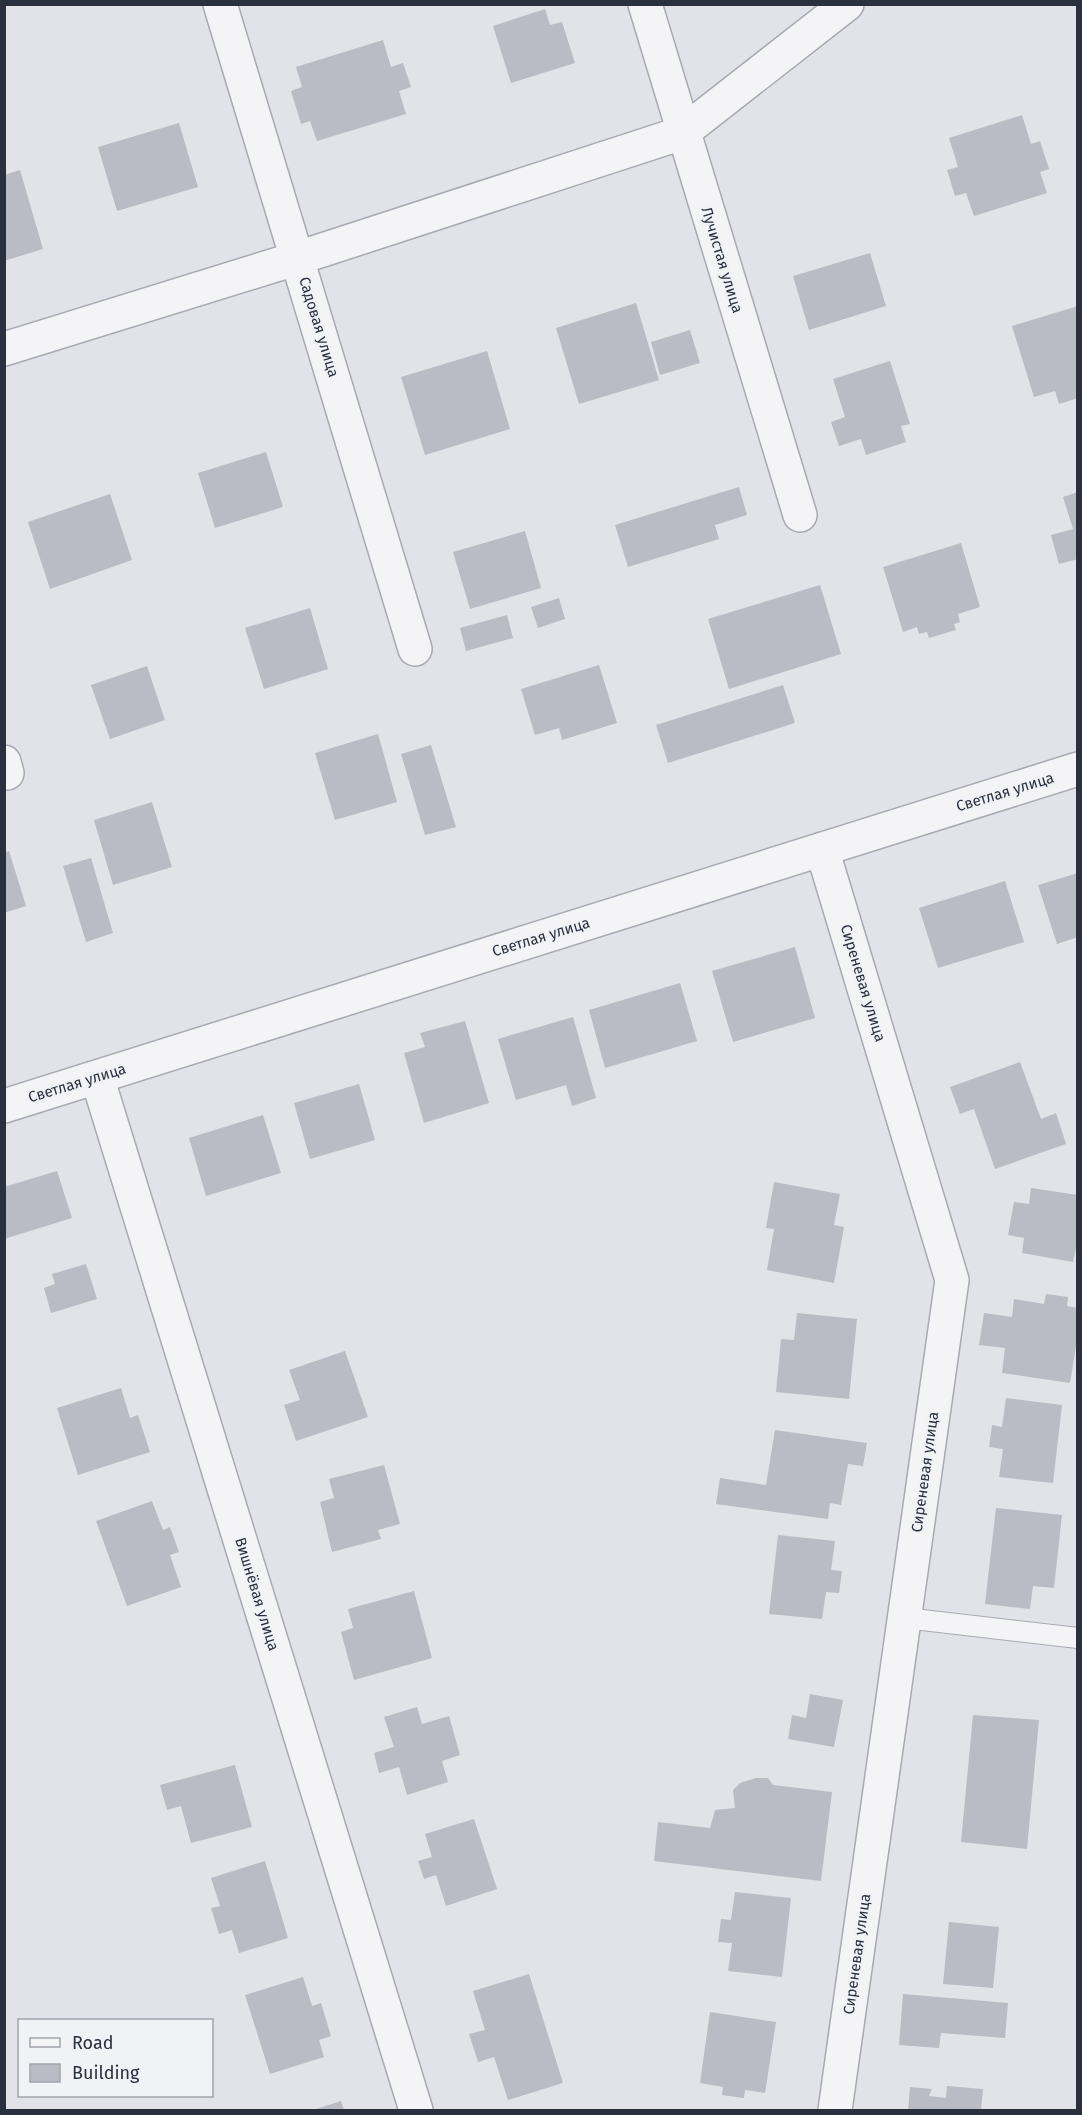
<svg xmlns="http://www.w3.org/2000/svg" width="1082" height="2115" font-family="'Fira Sans',sans-serif">
  <style>
    .building { fill: #b9bcc4 }
    .lines { fill: none; stroke-linecap: round; stroke-linejoin: round }
    .service-casing { stroke: #a7aab2; stroke-width: 22 }
    .minor-casing { stroke: #a7aab2; stroke-width: 36 }
    .service { stroke: #f4f4f7; stroke-width: 20 }
    .minor { stroke: #f4f4f7; stroke-width: 33 }
    .labels { text-anchor: middle; dominant-baseline: central; stroke-width: 4.5; stroke-linejoin: round; paint-order: stroke }
    .street-label { font-size: 15px; fill: #2b303e; stroke: #f1f2f6 }
  </style>
  <rect width="100%" height="100%" fill="#e1e3e8"/>
  <path class="building" d="M545,9L550,25L562,22L575,63L511,83L493,26Z
    M383,40L391,67L403,63L411,87L399,91L406,114L317,141L310,121L301,124L291,91L302,87L296,67Z
    M1022,115L1031,144L1040,141L1049,169L1040,172L1047,193L974,216L966,193L955,196L947,170L958,167L949,138Z
    M179,123L198,187L117,211L98,147Z
    M20,170L43,249L4,261V175Z
    M870,253L886,306L809,330L793,276Z
    M636,303L659,380L579,404L556,328Z
    M1078,306V398L1059,404L1055,391L1034,397L1012,326Z
    M690,330L700,363L660,375L651,342Z
    M487,351L510,429L425,455L401,377Z
    M890,361L910,424L901,426L906,442L866,455L861,439L839,446L831,422L845,417L833,379Z
    M266,452L283,507L215,528L198,473Z
    M739,487L747,515L715,525L719,539L628,567L615,525Z
    M1078,492V559L1059,564L1051,535L1073,529L1063,497Z
    M110,494L132,560L50,589L28,522Z
    M525,531L541,588L470,609L453,552Z
    M961,543L980,607L958,614L960,622L954,624L956,630L929,638L927,632L919,634L917,627L903,632L883,567Z
    M820,585L841,654L729,689L708,619Z
    M559,598L565,619L538,628L531,607Z
    M310,608L328,669L264,689L245,628Z
    M507,615L513,638L466,651L460,628Z
    M599,665L617,723L562,740L559,728L535,735L521,689Z
    M147,666L165,720L110,739L91,685Z
    M783,685L795,723L668,763L656,725Z
    M378,734L397,802L335,820L315,753Z
    M431,745L456,827L425,835L401,754Z
    M152,802L172,867L113,885L94,820Z
    M9,851L26,906L4,913V853Z
    M91,858L113,933L86,942L63,866Z
    M1078,873V937L1057,944L1038,885Z
    M1005,881L1024,942L938,968L919,908Z
    M795,947L815,1018L733,1042L712,971Z
    M680,983L697,1041L605,1068L589,1010Z
    M573,1017L596,1098L572,1106L566,1085L516,1100L498,1039Z
    M465,1021L489,1103L424,1123L404,1053L425,1047L420,1033Z
    M1020,1062L1041,1119L1056,1113L1066,1144L995,1169L974,1109L960,1114L950,1087Z
    M359,1084L375,1140L310,1159L294,1103Z
    M263,1115L281,1173L206,1196L189,1138Z
    M57,1171L72,1218L4,1239V1187Z
    M774,1182L840,1194L834,1225L844,1227L834,1283L767,1270L774,1229L766,1228Z
    M1031,1188L1078,1195V1238L1073,1262L1022,1253L1024,1238L1008,1235L1014,1202L1029,1204Z
    M86,1264L97,1299L51,1313L44,1288L55,1284L52,1274Z
    M1046,1294L1068,1297L1067,1306L1078,1308V1334L1070,1383L1002,1373L1005,1348L979,1345L984,1313L1012,1317L1014,1299L1044,1304Z
    M797,1313L857,1319L849,1399L776,1392L781,1339L794,1340Z
    M345,1351L368,1417L296,1441L284,1405L300,1400L289,1370Z
    M121,1388L130,1418L138,1415L150,1452L78,1475L57,1408Z
    M1006,1398L1062,1405L1053,1483L999,1477L1003,1449L989,1447L992,1425L1002,1427Z
    M775,1430L867,1443L863,1466L848,1464L841,1505L830,1503L828,1519L716,1504L720,1478L766,1485Z
    M384,1465L400,1524L378,1530L381,1539L332,1552L320,1502L334,1498L329,1479Z
    M152,1501L163,1530L170,1527L179,1552L170,1555L181,1587L127,1606L96,1521Z
    M996,1508L1062,1515L1054,1588L1033,1586L1030,1609L985,1604Z
    M778,1535L835,1541L831,1570L842,1571L839,1593L826,1592L822,1619L769,1614Z
    M414,1591L432,1658L354,1680L341,1632L353,1628L348,1609Z
    M810,1694L843,1700L834,1747L788,1739L792,1715L806,1718Z
    M417,1707L422,1724L449,1716L460,1755L442,1761L448,1782L407,1795L399,1767L379,1773L374,1753L394,1747L384,1717Z
    M973,1715L1039,1720L1027,1849L961,1842Z
    M235,1765L252,1827L191,1843L181,1806L167,1810L160,1785Z
    M756,1778H768L773,1785L832,1792L821,1881L654,1861L658,1822L710,1828L715,1810L735,1808L733,1790L740,1783Z
    M474,1819L497,1889L446,1906L436,1875L424,1879L418,1861L432,1857L425,1834Z
    M265,1861L288,1938L239,1953L232,1930L219,1934L211,1908L220,1906L211,1878Z
    M735,1892L791,1898L782,1977L728,1971L732,1943L718,1942L721,1919L731,1920Z
    M949,1922L999,1927L993,1988L943,1984Z
    M529,1974L563,2083L508,2100L494,2057L478,2062L469,2034L485,2030L473,1991Z
    M303,1977L312,2006L321,2003L331,2036L319,2040L324,2057L270,2074L245,1995Z
    M903,1994L1008,2003L1005,2038L941,2033L939,2048L899,2045Z
    M710,2012L776,2022L765,2093L745,2090L744,2098L722,2095L723,2087L700,2083Z
    M947,2086L983,2089L981,2110H908L910,2087L932,2089L929,2096L946,2098Z
    M341,2101L344,2110H313Z"/>
  <g class="lines">
    <g class="service-casing">
      <path id="service" d="M905,1618L1078,1638"/>
    </g>
    <g class="minor-casing">
      <path id="minor" d="M220,4L415,649
        M645,4L800,515
        M4,349L298,258L682,133L847,4
        M4,762L7,773
        M822,849L952,1280L835,2110
        M97,1077L416,2110
        M4,1106L1078,769"/>
    </g>
    <use href="#service" class="service"/>
    <use href="#minor" class="minor"/>
  </g>
  <g class="labels">
    <g class="street-label">
      <text transform="translate(722 260) rotate(73)">Лучистая улица</text>
      <text transform="translate(319 327) rotate(73)">Садовая улица</text>
      <text transform="translate(1005 792) rotate(-17)">Светлая улица</text>
      <text transform="translate(541 937) rotate(-17)">Светлая улица</text>
      <text transform="translate(863 983) rotate(73)">Сиреневая улица</text>
      <text transform="translate(77 1083) rotate(-17)">Светлая улица</text>
      <text transform="translate(925 1472) rotate(-82)">Сиреневая улица</text>
      <text transform="translate(257 1594) rotate(73)">Вишнёвая улица</text>
      <text transform="translate(857 1954) rotate(-82)">Сиреневая улица</text>
    </g>
  </g>
  <rect width="1082" height="2115" fill="none" stroke="#2b303e" stroke-width="12"/>
  <rect x="18" y="2019" width="195" height="78" fill="#f1f2f6" stroke="#a2a4ac" stroke-width="1.5"/>
  <rect x="30" y="2038" width="30" height="9" fill="#f4f4f7" stroke="#a2a4ac" stroke-width="1.5"/>
  <text x="72" y="2049" font-size="18" fill="#2b303e">Road</text>
  <rect x="30" y="2064" width="30" height="18" fill="#b9bcc4" stroke="#a2a4ac" stroke-width="1.5"/>
  <text x="72" y="2079" font-size="18" fill="#2b303e">Building</text>
</svg>
